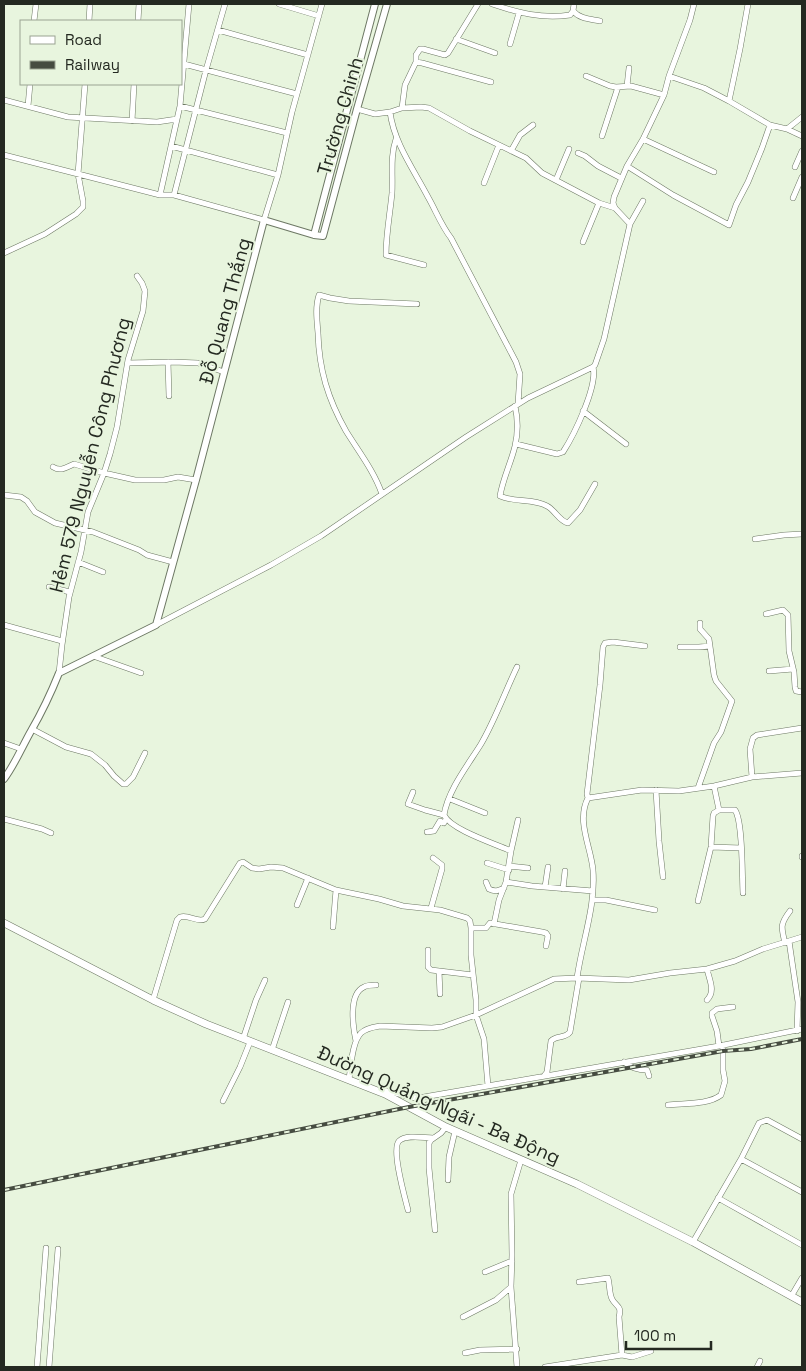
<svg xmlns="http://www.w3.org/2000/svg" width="806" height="1371" font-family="'Space Grotesk',sans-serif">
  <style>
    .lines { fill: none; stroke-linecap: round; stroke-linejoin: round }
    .minor-casing { stroke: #6d7864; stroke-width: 6 }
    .tertiary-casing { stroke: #6d7864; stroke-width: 8 }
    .secondary-casing { stroke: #6d7864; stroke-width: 8 }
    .minor { stroke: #fff; stroke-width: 5 }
    .tertiary { stroke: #fff; stroke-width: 6 }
    .secondary { stroke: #fff; stroke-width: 7 }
    .rail-casing { stroke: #464c41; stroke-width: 4 }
    .rail { stroke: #e8f5de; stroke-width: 2; stroke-dasharray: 5.5; stroke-linecap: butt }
    .labels { text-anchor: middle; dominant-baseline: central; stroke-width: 4; stroke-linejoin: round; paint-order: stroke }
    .street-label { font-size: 19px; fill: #242921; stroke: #e8f5de }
  </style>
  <rect width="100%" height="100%" fill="#e8f5de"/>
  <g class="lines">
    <g class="minor-casing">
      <path id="minor" d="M279,4L319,16
        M492,4C519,13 542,19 570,15L573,11L574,4
        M573,11C580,19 590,19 600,21
        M34,21L36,4
        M89,21L90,4
        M138,21L139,4
        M218,30L308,55
        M456,39L495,53
        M510,44L519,13
        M416,62L422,63L491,82
        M184,64L297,94
        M586,76L610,86L616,87L631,86L664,95
        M669,76L704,88L729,101L770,125L787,129L802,136
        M627,86L629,68
        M4,100L68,117L157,122L177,119
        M729,101L740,49L748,4
        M28,106L30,84
        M180,106L287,133
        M402,108L405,85L416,62V55L420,49H423L445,55L448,53L478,4
        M357,109L375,114L390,112L402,108L421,107L429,108L470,131L526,158L542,173L599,203L615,208
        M390,112C394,143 414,170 428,197C436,211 441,225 451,238L516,362L520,374L518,404
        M132,121L134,84
        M787,129L802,117
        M602,136L618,87
        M396,139C390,156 393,175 392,193C390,214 386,234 386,255L424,265
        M643,139L714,172
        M171,146L278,175
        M511,151L520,135L533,125
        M578,153L585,156L598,166L621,178
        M4,155L160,195H174L264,220L278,175L292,112L322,4
        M627,166L673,195L729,225L736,205L748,182L762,148L770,125
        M795,167L802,151
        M556,180L569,149
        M484,183L499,145
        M160,195L180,106L189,4
        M174,195L206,70L225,4
        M793,198L802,177
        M630,224L643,201
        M583,242L599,203
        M4,253L45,234L76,214L83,207V201L78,174L85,84
        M168,362L169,396
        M128,363L173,362L198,363L224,372
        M515,406C518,419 518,433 515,446C511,463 503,478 500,496C515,503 532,498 547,506C555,510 559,521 568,523L580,510L595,484
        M583,411L626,444
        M516,444L557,454L563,452C574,435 598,386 593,367
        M53,467C61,472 67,467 74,464L104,473L135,480H164L178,477L196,480
        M382,494C374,471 359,452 346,431C328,399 319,370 318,333C317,321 315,307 319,295L330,298L349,301L417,304
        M4,495L21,497L27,501L35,512L55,523L93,532L139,550L147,555L173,562
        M755,539L784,535L802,534
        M78,562L103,572
        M49,587L70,592
        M766,614L783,610L788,615L789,651L794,672L795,687L796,691L802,692
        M4,625L62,641
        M156,625L271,565L321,536L466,437L528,398L593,367L595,365L604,339L630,224L615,208L613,203L614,197L627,166L643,139L664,95L669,76L690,20L694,4
        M680,647H699L710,646
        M93,656L141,673
        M769,671L793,669
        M59,673L62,645L69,597L81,552L88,512L104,473L110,454L117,427L128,360L143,311L145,291L142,283L137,276
        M32,729L66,747L91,754L105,765L114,776L123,784H126L133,777L145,753
        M4,743L21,749
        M752,777L750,749L753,738L757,735L802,728
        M698,788L714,743L721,732L732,701L716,681L714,675L709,639L700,629V623
        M656,790L659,841L663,877
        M413,792L408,804L425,810L444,815
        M588,798L587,794L600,685L603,647L605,643L613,642L645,646
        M450,799L485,813
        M719,810H735C743,821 742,876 743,893
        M4,819L42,829L51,833
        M427,832L434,831L440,821L444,823L446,819
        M711,847L741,848
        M511,851L518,820
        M802,856V857
        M487,863L509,870
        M509,866L528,868
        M486,882L489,889C495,892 498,891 504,888
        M506,882L532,886L593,891
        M545,887L548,867
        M563,889L565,871
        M592,900H606L655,910
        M698,901L711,847L713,816L714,813L719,810L714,786
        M297,905L308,878
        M431,908L442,869V865L433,858
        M494,924L499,900L506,882L511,851C496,844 451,830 444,815C448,790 468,765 481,744C495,720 505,692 517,667
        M333,927L336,890
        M471,928H486L490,923L542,932L546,933L548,936L546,946
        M789,941L798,1002L797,1031
        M785,943C781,927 780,924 790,911
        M428,950V967L431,970L473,975
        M707,969C709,979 716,991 707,1000
        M439,971L440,994
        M577,978C582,942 596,906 593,870C591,847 576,821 588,798L642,790L679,791L714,786L752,777L802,773
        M153,1000L177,920L180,917C189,914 197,923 205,919L240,863L243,862L252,868L259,869L271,867L283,868L336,890L379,899L403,906L440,910L467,918L470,921L471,928V955L476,1000V1015L484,1039L488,1086
        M243,1039L256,1000L265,980
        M356,1041C353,1027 348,994 364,987C367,985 372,985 376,985
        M719,1046L717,1031L712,1016V1013L717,1009L733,1007
        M272,1050L288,1002
        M624,1062C632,1068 637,1070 647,1070L649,1076
        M544,1076L547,1072L551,1041C556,1035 565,1039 570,1032L579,978
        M349,1079C351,1067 352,1042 361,1033C366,1028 374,1027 380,1026L432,1028L442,1027L476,1015L554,979L577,978L629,980L670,973L707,969L735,961L763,949L802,937
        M380,1090C393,1091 405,1097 418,1098L719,1046L802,1029
        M223,1101L240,1067L250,1042
        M668,1105C684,1103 708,1105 721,1095L725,1081L723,1070V1045
        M741,1159L802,1192
        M448,1180L449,1157L455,1131
        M718,1198L802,1245
        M408,1210C405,1198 391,1149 399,1141C406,1134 424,1138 433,1138
        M435,1230L429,1168V1143L431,1140L441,1133L446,1127
        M693,1242L741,1159L759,1123L767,1120L802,1139
        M485,1272L512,1261
        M579,1282L608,1278C610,1285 609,1293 612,1299C616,1307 622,1305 619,1317L622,1355
        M792,1295L802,1278
        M463,1317L496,1300L511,1287
        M465,1353L480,1350L517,1349
        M37,1367L46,1248
        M49,1367L58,1249
        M517,1367L511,1287L512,1255L511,1194L521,1160
        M545,1367L622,1355L632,1357L651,1351
        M757,1367L760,1361"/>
    </g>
    <g class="tertiary-casing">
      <path id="tertiary" d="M314,235L375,4
        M4,779C15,764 22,747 31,731C42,712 51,693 59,673L156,625L196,480L264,220L314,235L323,236L357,109L387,4"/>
    </g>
    <g class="secondary-casing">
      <path id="secondary" d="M4,923L153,1000L206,1024L385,1094L446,1127L577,1184L693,1242L802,1302"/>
    </g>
    <use href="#minor" class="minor"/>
    <use href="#tertiary" class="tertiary"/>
    <use href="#secondary" class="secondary"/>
    <g class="rail-casing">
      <path id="rail" d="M4,1190L409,1107L723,1051L751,1049L802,1039"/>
    </g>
    <use href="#rail" class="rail"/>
  </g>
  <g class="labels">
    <g class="street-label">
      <text transform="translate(340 116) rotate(-74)">Trường Chinh</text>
      <text transform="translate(225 311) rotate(-75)">Đỗ Quang Thắng</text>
      <text transform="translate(90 455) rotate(-76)">Hẻm 579 Nguyễn Công Phương</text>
      <text transform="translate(439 1105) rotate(24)">Đường Quảng Ngãi - Ba Động</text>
    </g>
  </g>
  <rect width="806" height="1371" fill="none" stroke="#242921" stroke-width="10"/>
  <rect x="20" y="20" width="162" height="65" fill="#e8f5de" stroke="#9aa392"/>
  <rect x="30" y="36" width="25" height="8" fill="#ffffff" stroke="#9aa392"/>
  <text x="65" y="45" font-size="15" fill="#242921">Road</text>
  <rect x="30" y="61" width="25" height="8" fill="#464c41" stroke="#9aa392"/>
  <text x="65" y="70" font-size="15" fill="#242921">Railway</text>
  <path d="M626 1341v8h85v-8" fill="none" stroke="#242921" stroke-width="2.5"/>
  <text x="634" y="1341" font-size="15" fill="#242921" stroke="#e8f5de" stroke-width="4" paint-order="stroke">100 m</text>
</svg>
